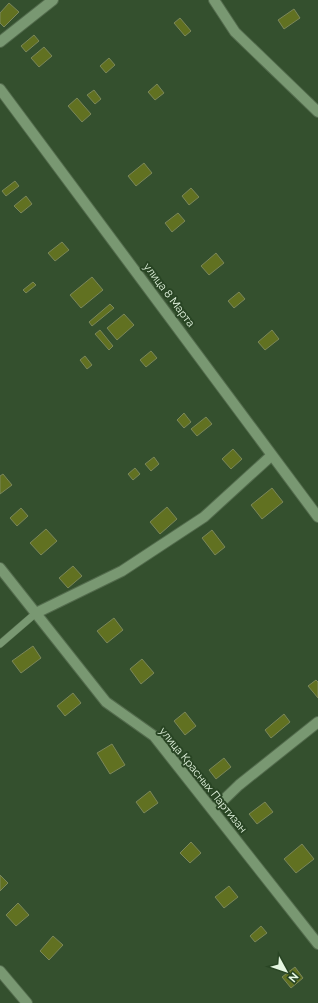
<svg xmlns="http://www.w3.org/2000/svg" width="318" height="1003" font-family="Raleway,sans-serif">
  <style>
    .building { fill: #617121; stroke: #7b875a }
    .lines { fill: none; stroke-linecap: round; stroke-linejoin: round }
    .lane-casing { stroke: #536b4d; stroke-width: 8 }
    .street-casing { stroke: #536b4d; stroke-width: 12 }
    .lane { stroke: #799872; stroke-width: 7 }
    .street { stroke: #799872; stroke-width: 10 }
    .labels { text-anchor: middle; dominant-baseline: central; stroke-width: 4; stroke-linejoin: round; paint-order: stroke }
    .street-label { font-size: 11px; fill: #e5f6e1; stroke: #294524 }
  </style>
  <rect width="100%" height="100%" fill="#34502e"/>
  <path class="building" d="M9,3L19,12L4,27L0,23V13Z
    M294,9L300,18L284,29L278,20Z
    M180,18L191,31L185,36L174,23Z
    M34,35L39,41L26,52L21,46Z
    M44,47L52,56L39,67L31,58Z
    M109,58L115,65L106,73L100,66Z
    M157,84L164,93L155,100L148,92Z
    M94,90L101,99L95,104L87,95Z
    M77,98L91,114L82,122L68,106Z
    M144,163L152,173L136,186L128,176Z
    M15,181L19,186L6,196L2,191Z
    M191,188L199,197L189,205L182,196Z
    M26,196L32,204L21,213L14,206Z
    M178,213L185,221L172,232L165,223Z
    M62,242L69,250L55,261L48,253Z
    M216,253L224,263L209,275L201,266Z
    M92,277L103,290L81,308L70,295Z
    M33,282L36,285L26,293L23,290Z
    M239,292L245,299L234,308L228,301Z
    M110,304L114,308L92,326L89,322Z
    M124,314L134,325L117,340L107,328Z
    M100,330L113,346L109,350L95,334Z
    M272,330L279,339L265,350L258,342Z
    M151,351L157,358L146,367L140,360Z
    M85,356L92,365L87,369L80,360Z
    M184,413L191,422L184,428L177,420Z
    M206,417L212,424L197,436L191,429Z
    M233,449L242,459L231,469L222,459Z
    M154,457L159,464L151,471L145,464Z
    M135,468L140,474L133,480L128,474Z
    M3,474L12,485L0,494V476Z
    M272,488L283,502L262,519L251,505Z
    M167,507L177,519L160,534L150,522Z
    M21,508L28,516L17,526L10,518Z
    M46,529L57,541L41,555L30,543Z
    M212,530L225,547L215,555L202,538Z
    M73,566L82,576L68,588L59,578Z
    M114,618L123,630L107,643L97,631Z
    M33,646L41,658L21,673L12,661Z
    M142,659L154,673L141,684L130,669Z
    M316,680L318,682V698L308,686Z
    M73,693L81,703L65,716L57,706Z
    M185,712L196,726L185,735L174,721Z
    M284,714L290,722L271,738L265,730Z
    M112,744L125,765L110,774L97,753Z
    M224,758L231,767L216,779L209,770Z
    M150,791L158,803L144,813L136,802Z
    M265,802L273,812L257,824L249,814Z
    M191,842L201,853L190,863L180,853Z
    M302,844L314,859L296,873L284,859Z
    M0,875L8,883L0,891Z
    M229,886L238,897L224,908L215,897Z
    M18,903L29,915L16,926L6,915Z
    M261,926L267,933L255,942L250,936Z
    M53,936L63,945L49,960L40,951Z
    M295,967L303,978L291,988L282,977Z"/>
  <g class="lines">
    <g class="lane-casing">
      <path id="lane" d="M0,644L36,613"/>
    </g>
    <g class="street-casing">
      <path id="street" d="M214,0L235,32L318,112
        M0,42L53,0
        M0,89L318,517
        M0,568L106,702L154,736L318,944
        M36,613L122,571L204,517L272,455
        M213,810L239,785L318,722
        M0,971L27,1003"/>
    </g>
    <use href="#lane" class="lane"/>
    <use href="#street" class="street"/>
  </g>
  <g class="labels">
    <g class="street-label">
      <text transform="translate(169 295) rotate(53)">улица 8 Марта</text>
      <text transform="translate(203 780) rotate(51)">улица Красных Партизан</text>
    </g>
  </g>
  <g transform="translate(286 971) rotate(130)" stroke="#294524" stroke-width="3" paint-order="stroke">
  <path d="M0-3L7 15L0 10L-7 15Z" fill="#e5f6e1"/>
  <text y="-6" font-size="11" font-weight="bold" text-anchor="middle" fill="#e5f6e1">N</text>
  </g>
</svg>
